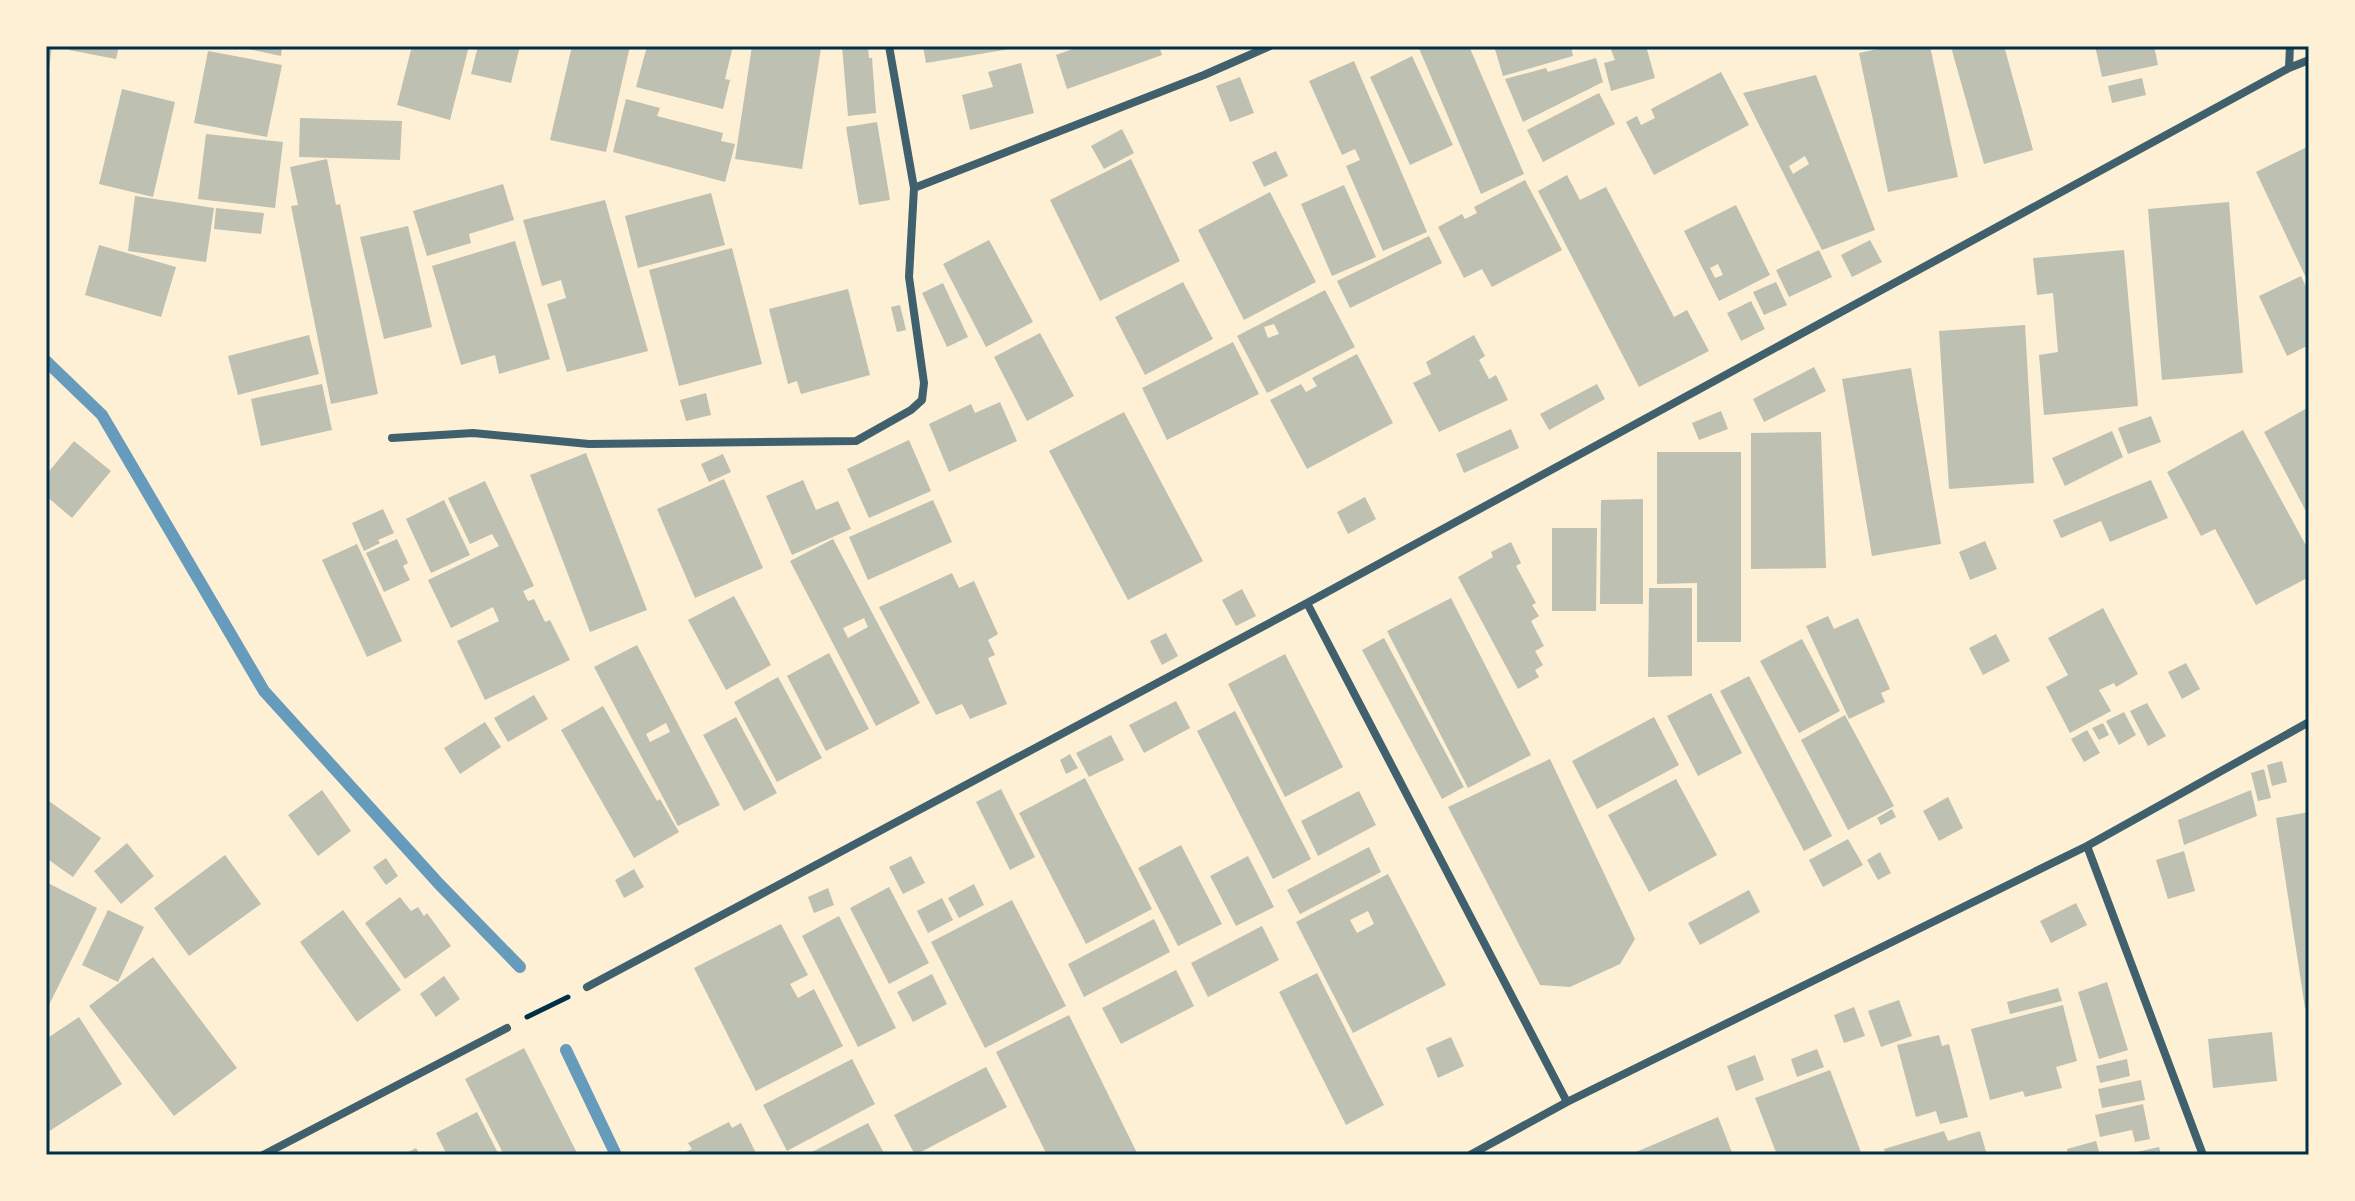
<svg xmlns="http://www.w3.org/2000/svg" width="2355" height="1201" font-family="'Titillium Web',sans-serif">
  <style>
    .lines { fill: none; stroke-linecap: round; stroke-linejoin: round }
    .stream { stroke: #669bbc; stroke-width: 12 }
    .building { fill: #bec0b2; fill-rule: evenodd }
    .path { stroke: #003049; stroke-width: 5 }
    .minor { stroke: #3f606c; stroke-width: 8 }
    .neatline { fill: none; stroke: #003049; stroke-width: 3 }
  </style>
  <rect width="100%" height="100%" fill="#fdf0d5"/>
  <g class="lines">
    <path class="stream" d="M46,361L102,415L264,691L440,885L520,967
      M566,1050L616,1155"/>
  </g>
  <path class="building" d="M46,46H52L48,77H46Z
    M70,46H119L116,59L69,50Z
    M234,46H282L281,56Z
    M412,46H469L450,120L397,105Z
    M478,46H520L511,83L471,74Z
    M572,46H630L606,152L550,140Z
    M647,46H733L725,79L730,80L723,109L636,87Z
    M752,46L821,48L802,169L735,159Z
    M842,46H868L869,58H872L876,113L848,116Z
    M923,46H1016V48L926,63Z
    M1081,46H1159L1162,55L1067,89L1056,55Z
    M1418,46H1469L1524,174L1481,194Z
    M1494,46H1571L1573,56L1503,76Z
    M1646,46L1655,78L1611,91L1604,63L1615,60L1610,47Z
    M1892,46H1930L1958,177L1888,192L1859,53Z
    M1956,46H2004L2033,150L1984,164L1951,47Z
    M2095,46H2154L2158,65L2102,77Z
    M208,51L282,65L267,137L194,123Z
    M1412,56L1453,145L1410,165L1370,77Z
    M1596,58L1603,82L1523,122L1505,79L1546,68L1548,72Z
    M1354,61L1427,232L1383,251L1346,166L1360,160L1355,149L1342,155L1309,81Z
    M1021,63L1034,113L970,130L962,95L993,87L988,72Z
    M1721,72L1749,125L1654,175L1626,122L1637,116L1641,125L1655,118L1651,109Z
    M1816,75L1875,230L1822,250L1743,93ZM1805,156L1809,164L1793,174L1789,166Z
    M1240,77L1254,113L1230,122L1216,86Z
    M2142,78L2146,95L2112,103L2108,86Z
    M122,89L175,102L153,197L99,184Z
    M1599,93L1615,124L1543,162L1527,130Z
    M626,99L660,108L657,116L723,133L721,141L735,144L725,182L613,152Z
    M300,118L402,121L400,160L299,157Z
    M877,122L890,200L859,205L846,127Z
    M1122,129L1134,153L1104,169L1091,146Z
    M206,134L283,142L275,208L198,199Z
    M2309,146V284L2256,172Z
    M1276,151L1288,176L1264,187L1252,162Z
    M327,159L336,205L340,204L378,394L331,404L291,206L298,205L290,167Z
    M1131,159L1180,261L1100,301L1050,200Z
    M1567,175L1580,200L1606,187L1674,317L1687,310L1709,351L1639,387L1538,191Z
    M1525,180L1562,250L1492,287L1482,269L1464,278L1438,227L1462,214L1465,219L1477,213L1474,207Z
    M503,184L514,220L469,234L471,243L427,256L413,211Z
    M1344,185L1376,257L1332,276L1301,204Z
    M1270,192L1316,282L1244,320L1198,230Z
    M711,193L725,245L638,268L625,216Z
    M135,196L214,208L206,262L128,251Z
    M605,200L648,351L567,372L547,304L566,298L561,280L542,286L523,220Z
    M2229,202L2243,373L2162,380L2148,209Z
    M1736,205L1770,275L1719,301L1684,231ZM1718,264L1723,275L1715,278L1710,268Z
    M216,208L264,213L261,234L214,229Z
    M408,226L432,327L384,339L360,237Z
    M1429,236L1442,263L1350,308L1337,281Z
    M989,240L1033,322L986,347L943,264Z
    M1870,240L1882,262L1852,277L1841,255Z
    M515,241L550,359L499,374L495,355L461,365L432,266Z
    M99,245L176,267L161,317L85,295Z
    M732,248L762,364L679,386L649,270Z
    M1819,250L1832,277L1789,297L1776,270Z
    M2124,250L2138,406L2044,415L2039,355L2058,352L2053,293L2037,295L2033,258Z
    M2301,276L2309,293V345L2287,356L2259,296Z
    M1183,282L1213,339L1145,375L1115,317Z
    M1776,282L1787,305L1764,315L1753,292Z
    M943,283L968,337L947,347L922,293Z
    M848,289L870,375L801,394L797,381L788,384L769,309Z
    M1325,290L1355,347L1267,393L1237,336ZM1274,324L1279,334L1268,338L1264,327Z
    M1751,301L1765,329L1741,341L1727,313Z
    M900,305L906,330L897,332L891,307Z
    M2025,325L2034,483L1949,489L1939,331Z
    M1040,333L1074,396L1027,421L994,357Z
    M309,335L319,374L238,395L228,356Z
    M1474,335L1485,356L1479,360L1489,379L1496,375L1508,400L1439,432L1413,383L1431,374L1426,362Z
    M1233,342L1259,394L1167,440L1142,388Z
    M1357,354L1393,423L1307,469L1270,400L1301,384L1306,392L1317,386L1312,378Z
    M1814,367L1826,391L1764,422L1753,399Z
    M1911,368L1941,544L1872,556L1842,379Z
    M322,384L332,430L261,446L251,399Z
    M1597,384L1605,399L1549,430L1540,414Z
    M706,393L711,415L686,421L680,400Z
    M1000,402L1017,441L949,472L929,424L971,404L975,413Z
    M2309,407V517L2264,432Z
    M1721,411L1728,429L1699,440L1692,423Z
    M1124,412L1203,561L1128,600L1049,451Z
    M2151,416L2161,442L2128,454L2118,428Z
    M1511,429L1519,448L1464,473L1456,454Z
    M2243,430L2309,551V577L2256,605L2215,529L2201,536L2167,472Z
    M2112,431L2123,457L2065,486L2052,458Z
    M1821,432L1826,568L1751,569V433Z
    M909,440L931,491L869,518L847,469Z
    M74,441L111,471L72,518L46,496V475Z
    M1657,452H1741V642H1697V583L1657,584Z
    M586,453L647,610L590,632L530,475Z
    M723,454L731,472L709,482L701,464Z
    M724,479L763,568L695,598L657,509Z
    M803,480L816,510L838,501L851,529L792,555L766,496Z
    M2151,480L2168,518L2110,542L2101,521L2061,538L2053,520Z
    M485,481L534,586L523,591L528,601L534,599L545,622L550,620L570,660L485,700L457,641L499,621L493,607L451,628L428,580L499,546L492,534L470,544L448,498Z
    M1365,497L1376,519L1348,534L1337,512Z
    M1643,499V604H1600L1601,500Z
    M444,500L470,555L431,573L406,519Z
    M933,500L952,542L868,580L849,537Z
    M383,509L394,533L378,540L380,543L364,551L352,523Z
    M1552,528H1597L1596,611H1552Z
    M397,539L408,563L403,566L410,580L384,592L366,553Z
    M833,539L920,703L876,726L790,561ZM864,618L868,627L848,638L843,628Z
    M1985,541L1997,569L1970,580L1959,552Z
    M1511,542L1521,563L1516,566L1536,603L1532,605L1539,616L1531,621L1544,646L1535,651L1543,665L1535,670L1539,677L1518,689L1458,577L1493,557L1491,552Z
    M357,544L402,641L367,657L322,560Z
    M952,573L959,588L974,581L998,634L988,640L995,655L988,658L1007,704L970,719L962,704L936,715L879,607Z
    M1649,588H1692V676L1648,677Z
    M1242,589L1256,616L1236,626L1222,600Z
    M734,596L771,665L726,690L688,620Z
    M1451,598L1531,755L1468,788L1387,631Z
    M2103,608L2138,674L2116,687L2114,683L2099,690L2111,711L2070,733L2046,687L2068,675L2048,638Z
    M1828,616L1834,629L1858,618L1890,689L1881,693L1885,702L1849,719L1806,626Z
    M1166,633L1178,656L1162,665L1150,641Z
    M1996,634L2010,661L1983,675L1969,648Z
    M1384,638L1464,787L1442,799L1362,650Z
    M1802,639L1840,711L1799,733L1760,661Z
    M637,645L720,805L678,826L594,667ZM666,723L670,732L650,742L646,734Z
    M829,653L869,729L826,751L787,676Z
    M1285,654L1343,767L1285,797L1228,684Z
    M2186,663L2200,689L2182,699L2168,672Z
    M1749,676L1832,836L1804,851L1720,691Z
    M778,677L822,758L777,782L734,702Z
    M1711,693L1742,753L1698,776L1667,716Z
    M534,695L548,719L508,742L494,718Z
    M1176,701L1190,728L1144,753L1129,725Z
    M2147,703L2166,736L2148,746L2130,711Z
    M603,706L657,801L660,799L679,832L634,858L561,730Z
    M1235,711L1311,859L1273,879L1197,731Z
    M2124,712L2136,735L2119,745L2106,721Z
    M1845,715L1894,806L1848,830L1801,740Z
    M736,717L777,793L744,811L703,735Z
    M1654,717L1679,765L1597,809L1572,761Z
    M485,722L501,747L460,774L444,748Z
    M2103,723L2109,735L2099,740L2092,728Z
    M2087,730L2100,753L2084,762L2071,739Z
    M1111,735L1124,760L1089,777L1076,753Z
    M1070,754L1078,768L1066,774L1060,760Z
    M1550,759L1635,939L1620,964L1570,987L1540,985L1448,807Z
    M2282,761L2287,782L2272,786L2267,765Z
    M2264,769L2271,798L2258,801L2251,773Z
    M1085,778L1152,909L1086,944L1019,813Z
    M1676,779L1717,855L1649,892L1608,815Z
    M1001,789L1035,857L1010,870L976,802Z
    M322,790L351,831L318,856L288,815Z
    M2251,790L2257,816L2184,845L2178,820Z
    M1359,791L1376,825L1318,856L1301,821Z
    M1948,797L1963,828L1939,841L1923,811Z
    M46,799L101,838L73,877L46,858Z
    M1892,809L1896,817L1881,825L1877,818Z
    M2309,812V1007L2305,1008L2276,818Z
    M1848,839L1863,865L1823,887L1809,860Z
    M127,843L154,876L121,904L94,871Z
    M1181,845L1222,924L1178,946L1138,868Z
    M1369,847L1381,872L1300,914L1287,890Z
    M2184,851L2195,891L2168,899L2156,860Z
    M1880,852L1891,873L1878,880L1867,860Z
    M225,855L261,904L189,956L154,908Z
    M911,856L925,883L903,894L889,867Z
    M1248,856L1274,907L1236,926L1210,876Z
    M386,858L398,876L386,885L373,867Z
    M634,869L644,887L624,898L615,880Z
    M1388,874L1446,985L1353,1033L1296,922ZM1368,911L1374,924L1357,933L1350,920Z
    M46,882L97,908L46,1011Z
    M974,884L984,905L959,918L948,898Z
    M889,887L929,963L889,984L850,908Z
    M828,888L834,905L814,913L808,897Z
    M1749,890L1760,912L1700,945L1688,923Z
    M400,897L411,911L418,907L424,916L427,913L451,946L405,979L365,923Z
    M942,898L953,920L928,933L917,911Z
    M1012,900L1066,1006L985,1048L931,942Z
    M2076,903L2087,925L2051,943L2040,921Z
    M108,910L144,927L118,982L82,965Z
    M343,910L401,990L357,1022L300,942Z
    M839,916L896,1028L858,1047L802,936Z
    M1154,919L1170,952L1084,997L1068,964Z
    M781,924L808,975L790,984L798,998L814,989L843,1046L756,1091L694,968Z
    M1262,926L1279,960L1208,997L1191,963Z
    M153,957L237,1068L174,1116L89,1006Z
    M1176,970L1194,1006L1121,1044L1102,1008Z
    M1317,973L1384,1105L1346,1125L1279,992Z
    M932,974L947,1004L913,1022L897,992Z
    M444,976L460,999L436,1017L420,994Z
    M2107,982L2128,1050L2099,1059L2078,992Z
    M2058,988L2062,1001L2010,1014L2007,1002Z
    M1899,1000L1912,1036L1881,1047L1868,1011Z
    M2063,1005L2077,1061L2056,1067L2062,1088L2025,1097L2023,1091L1990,1100L1971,1029Z
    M1854,1007L1865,1036L1844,1043L1834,1015Z
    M1069,1015L1138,1155H1047L996,1052Z
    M79,1017L122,1084L48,1132L46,1039Z
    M2272,1032L2277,1081L2213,1088L2208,1039Z
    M1939,1035L1942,1046L1949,1044L1968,1117L1940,1124L1936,1111L1916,1117L1897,1045Z
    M1451,1037L1464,1066L1438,1078L1426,1048Z
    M524,1048L578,1155H504L465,1079Z
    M1817,1049L1824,1067L1797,1077L1791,1059Z
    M1755,1055L1764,1080L1736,1091L1727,1066Z
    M852,1059L875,1104L787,1151L763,1105Z
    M2127,1059L2130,1076L2100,1083L2096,1066Z
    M986,1067L1007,1107L915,1155L894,1115Z
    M1830,1070L1862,1155H1777L1755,1098Z
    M2141,1080L2145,1100L2102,1108L2098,1089Z
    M2143,1104L2150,1139L2135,1142L2132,1130L2100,1137L2095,1115Z
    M477,1112L499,1155H447L436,1133Z
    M1718,1117L1733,1155H1629Z
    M729,1122L732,1128L741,1123L757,1155H680L692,1149L688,1143Z
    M868,1123L885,1155H806Z
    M1944,1131L1948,1141L1980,1131L1987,1155H1886L1884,1149Z
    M2096,1141L2100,1155H2068L2067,1149Z
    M2159,1147L2161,1155H2129L2128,1154Z
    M416,1148L420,1155H403Z"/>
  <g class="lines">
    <path class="path" d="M527,1017L568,997"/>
    <path class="minor" d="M2289,68L2290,46
      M914,188L1204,75L1270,46
      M392,438L473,433L589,444L856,441L911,410L922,400L924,383L909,277L914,188L889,46
      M1307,603L1567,1102
      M2087,846L2203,1155
      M587,987L1307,603L2289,68L2309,60
      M263,1155L507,1028
      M1470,1155L1567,1102L2087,846L2309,722"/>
  </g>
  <rect width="2355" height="1201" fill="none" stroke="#fdf0d5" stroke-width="96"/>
  <rect x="48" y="48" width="2259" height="1105" class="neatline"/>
</svg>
